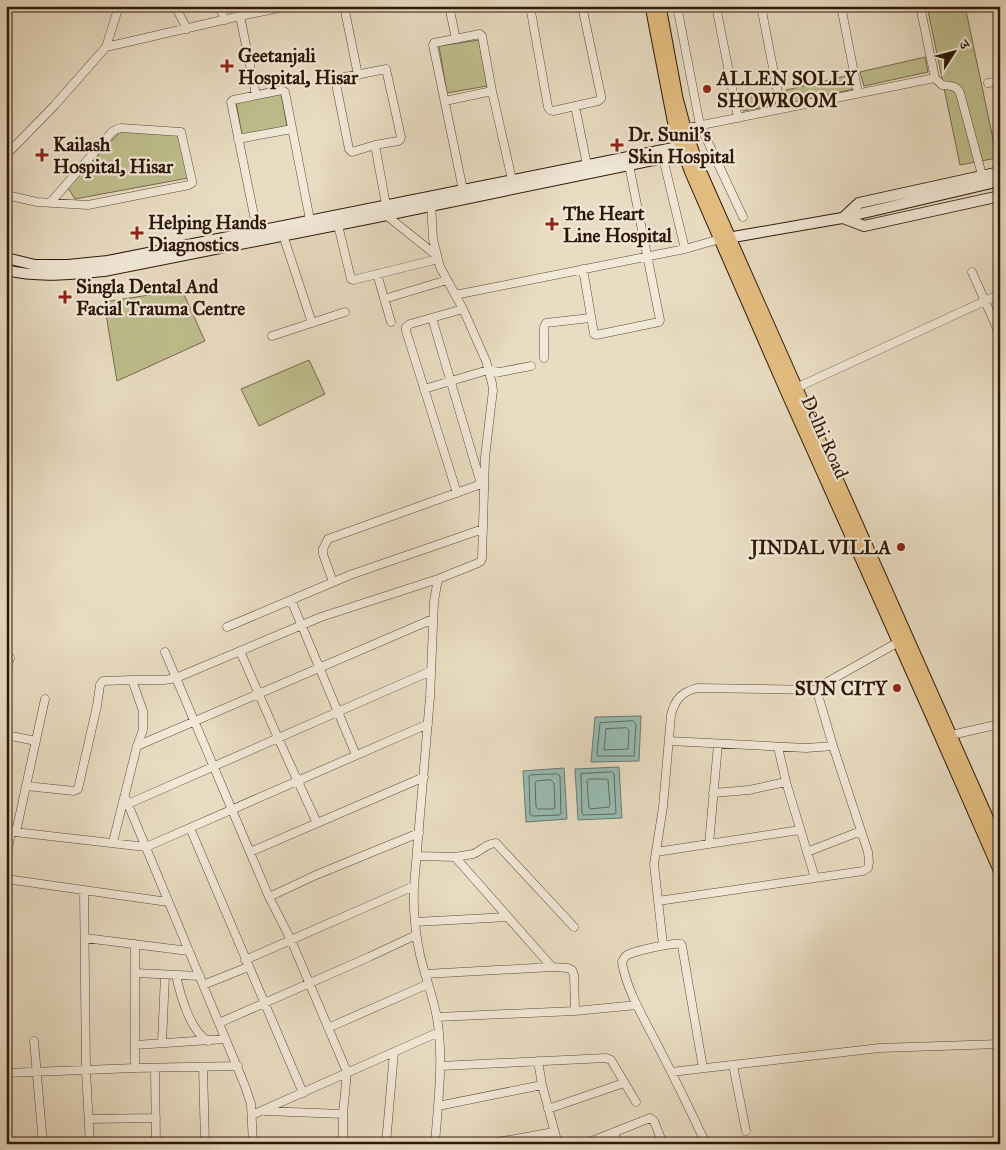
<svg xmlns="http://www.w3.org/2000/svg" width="1006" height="1150" font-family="'IM FELL Great Primer','Noto Serif Devanagari',serif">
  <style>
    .green { fill: #bfbe8e; stroke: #776a4b }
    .water { fill: #97bcb3; stroke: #6d7a6f }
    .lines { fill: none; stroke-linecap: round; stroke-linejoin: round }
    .shore { stroke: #636a5e; stroke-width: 1 }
    .street-casing { stroke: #5e4836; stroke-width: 9 }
    .secondary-casing { stroke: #2f1708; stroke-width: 12 }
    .primary-casing { stroke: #2f1708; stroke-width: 13 }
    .street { stroke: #f1e8d7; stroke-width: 8 }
    .secondary { stroke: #f1e8d7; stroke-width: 10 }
    .primary { stroke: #e4be81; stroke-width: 11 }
    .poi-dot { fill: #8f2418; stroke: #f1e8d7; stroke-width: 2 }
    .labels { text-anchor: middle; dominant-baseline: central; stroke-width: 4.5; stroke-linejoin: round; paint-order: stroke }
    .poi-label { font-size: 19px; font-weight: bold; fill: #2f1708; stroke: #f1e8d7; text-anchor: start }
    .street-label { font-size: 19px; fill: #2f1708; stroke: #f1e8d7 }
  </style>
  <rect width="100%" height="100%" fill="#e9dcc2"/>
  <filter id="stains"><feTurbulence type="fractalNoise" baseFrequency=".004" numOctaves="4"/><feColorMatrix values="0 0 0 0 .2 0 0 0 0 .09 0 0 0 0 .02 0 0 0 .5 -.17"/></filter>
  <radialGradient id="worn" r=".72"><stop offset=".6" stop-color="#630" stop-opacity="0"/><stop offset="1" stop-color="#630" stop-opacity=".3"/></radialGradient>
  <path class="green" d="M927,6H965L997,158L960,165Z
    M479,40L487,86L447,93L439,46Z
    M925,57L928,72L864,86L860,72Z
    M850,75L854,89L789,104L786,90Z
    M773,93L776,105L743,111L741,99Z
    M281,94L287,126L242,135L236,102Z
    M120,132L178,134L188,178L75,199L68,188Z
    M182,290L205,341L117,381L104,302Z
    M309,360L325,394L259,426L241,389Z"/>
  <path class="water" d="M641,716L639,761L591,762L595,717Z
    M619,767L622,818L578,820L575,769Z
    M564,768L567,819L526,822L523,771Z"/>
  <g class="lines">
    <path class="shore" d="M633,721L636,724L634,756H598L597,754L600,723Z
      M627,728L629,730L628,749L604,750L606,729Z
      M612,772L614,774L616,813L614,814L583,815L582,813L581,774Z
      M557,774L560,776L561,814L559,815L532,816L530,814L529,776L531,775Z
      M589,779H606L608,780L610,805L609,807L591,809L589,808L587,782Z
      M551,780L554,783L555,808L553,809H538L536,807L535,783L537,781Z"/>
    <g class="street-casing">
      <path id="street" d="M175,6L187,29
        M219,6L225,20
        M344,6L358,75
        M449,6L456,39
        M530,6L548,107L550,110L553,111L598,101L601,99V96L582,6
        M677,6L700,125L743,217
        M716,6L738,118
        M761,6L781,109
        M841,6L858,93
        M920,6L935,78L942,85C950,86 956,85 960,93L982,175
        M240,16L256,95
        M106,47L240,16L289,6
        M386,69L401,137L400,140L398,141L375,145L352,152L349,149L335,79Z
        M988,83L1000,81
        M445,101L492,91
        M575,106L588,170
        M682,129L935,78
        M238,139L292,129
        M375,145L386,205
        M6,155L54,106L106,47L119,6
        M663,158L685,249
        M463,190L433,45L434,43L480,34L482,36L492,91L513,184
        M6,195L37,202L88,205L189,185L192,183V181L181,132L121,128L117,129L112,132L50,203
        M431,202L433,239L440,267L463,309L486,361L492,383L493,390L485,457L482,558L481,561L478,563L438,579L434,601L430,697L414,886C413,909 415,932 420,955C425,976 433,996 437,1018C444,1059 438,1102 435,1144
        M386,215L437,256
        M338,225L351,279L353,280L438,259
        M282,232L312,323
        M258,235L231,102L233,100L282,90L285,92L311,225
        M583,269L594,334L596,335L659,322L660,320L628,160
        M972,272L1000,335
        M377,274L391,322
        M455,295L685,249L720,239
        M384,299L447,280
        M432,318L481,484
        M272,336L345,312
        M544,358V327L546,323L590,318
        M796,388L1000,294
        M424,389L488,370L500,372L531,366
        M457,493L406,331V327L410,324L463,309
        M333,582L323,554V549L328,539L484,483
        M291,600L356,755
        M227,627L350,575L483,529
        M240,651L278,738L317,823
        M165,652L269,897L291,940L347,1072L343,1114V1144
        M6,670L10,658
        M6,735L36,741
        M951,735L1000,724
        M669,741L806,748L833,746
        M137,746L433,619
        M778,747L786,782L815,878
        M26,786L74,791L78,789L97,706L100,685L103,681L132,680
        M713,793L749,790L786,782
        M125,797L245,1086L251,1104L253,1144
        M128,804L431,671
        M190,828L303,1093
        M6,831L146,847L428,724
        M16,832L45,699
        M113,842L137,746L143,730V711L132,680H164L176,678L321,617L438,579
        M709,844L718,744
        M250,852L424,777
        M656,852L800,830
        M807,852L861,831
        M417,856L455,857L552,967
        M455,857C461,856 467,855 473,854C481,851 487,843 496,843L574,927
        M6,863L11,831
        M6,879L168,902
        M84,890L86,1071L90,1144
        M269,897L316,875L419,833
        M658,901L863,871L868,868L869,862L868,852L833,746L818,695V690
        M415,922L508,917
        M85,938L189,951
        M663,945L654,864L663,807L671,715C675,699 682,692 697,688L818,690L822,685L902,640
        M245,960L414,886
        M135,973L200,976
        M425,974L552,967L568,968L572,970L574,975L575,1011
        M176,975C180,994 190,1031 208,1041
        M203,985L248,967
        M437,1017L575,1011L637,1005
        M219,1023L369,957L416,935
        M328,1028L428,984
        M7,1029L8,1073
        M34,1041L43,1144
        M162,1043L165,975
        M135,1045L225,1039
        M538,1061L542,1085L558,1144
        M733,1065L746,1131
        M440,1066L606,1058L611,1060L636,1102
        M203,1067L205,1144
        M135,1068V944
        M155,1068L156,1144
        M703,1068L682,946L681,944C673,942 635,951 627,955C624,957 624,959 622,962C626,990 647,1024 660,1050C676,1081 691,1112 706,1144
        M671,1072L880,1048L1000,1044
        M6,1073L135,1068L238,1066
        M438,1106L542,1085
        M548,1109L624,1083
        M265,1111L343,1114
        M252,1115L439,1032
        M89,1119L156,1118
        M614,1132L618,1144
        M592,1141L650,1118L654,1121L663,1144
        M386,1144L394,1052
        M487,1144L554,1132"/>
    </g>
    <g class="secondary-casing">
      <path id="secondary" d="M845,216L859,203L1000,172
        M843,218L864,226L1000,196
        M722,239L842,218L1000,181
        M6,258L35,265H68L108,261L688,145
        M6,270C39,278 71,274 104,271L372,218L692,152"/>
    </g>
    <g class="primary-casing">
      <path id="primary" d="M651,6L675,130L691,173L787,393L932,717L1000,872
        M660,6L677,98L685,128L699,168L1000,846"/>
    </g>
    <use href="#street" class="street"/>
    <use href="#secondary" class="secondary"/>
    <use href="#primary" class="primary"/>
  </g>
  <g class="poi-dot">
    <path d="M224.5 58.5h5v5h5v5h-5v5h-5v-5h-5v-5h5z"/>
    <circle cx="707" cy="89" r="5"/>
    <path d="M614.5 137.5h5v5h5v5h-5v5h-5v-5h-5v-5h5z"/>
    <path d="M39.5 147.5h5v5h5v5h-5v5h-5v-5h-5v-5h5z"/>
    <path d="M549.5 216.5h5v5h5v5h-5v5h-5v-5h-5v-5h5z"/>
    <path d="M134.5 225.5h5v5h5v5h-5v5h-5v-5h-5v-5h5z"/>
    <path d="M62.5 289.5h5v5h5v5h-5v5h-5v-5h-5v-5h5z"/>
    <circle cx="901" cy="547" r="5"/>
    <circle cx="897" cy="688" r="5"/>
  </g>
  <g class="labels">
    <g class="poi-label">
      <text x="238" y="55">Geetanjali<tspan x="238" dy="22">Hospital, Hisar</tspan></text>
      <text x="717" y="78">ALLEN SOLLY<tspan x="717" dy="22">SHOWROOM</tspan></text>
      <text x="628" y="134">Dr. Sunil's<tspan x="628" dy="22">Skin Hospital</tspan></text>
      <text x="53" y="144">Kailash<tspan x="53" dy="22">Hospital, Hisar</tspan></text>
      <text x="563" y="213">The Heart<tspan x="563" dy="22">Line Hospital</tspan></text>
      <text x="148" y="222">Helping Hands<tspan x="148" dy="22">Diagnostics</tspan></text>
      <text x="76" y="286">Singla Dental And<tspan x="76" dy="22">Facial Trauma Centre</tspan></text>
      <text x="891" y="547" text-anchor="end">JINDAL VILLA</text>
      <text x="887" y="688" text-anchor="end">SUN CITY</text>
    </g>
    <g class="street-label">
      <text transform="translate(825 437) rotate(66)">Delhi Road</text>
    </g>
  </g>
  <rect width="1006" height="1150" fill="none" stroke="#e9dcc2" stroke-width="25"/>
  <rect x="8" y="8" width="991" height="1135" fill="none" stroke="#2f1708" stroke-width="2.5"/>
  <rect x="12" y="12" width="981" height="1125" fill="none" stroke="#2f1708"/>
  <g transform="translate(954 52) rotate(54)" stroke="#f1e8d7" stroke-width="4" paint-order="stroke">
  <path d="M0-4L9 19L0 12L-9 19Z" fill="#2f1708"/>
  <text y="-8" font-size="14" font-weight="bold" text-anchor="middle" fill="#2f1708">उ</text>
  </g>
  <rect width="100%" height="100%" filter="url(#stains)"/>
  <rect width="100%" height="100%" fill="url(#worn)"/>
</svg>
